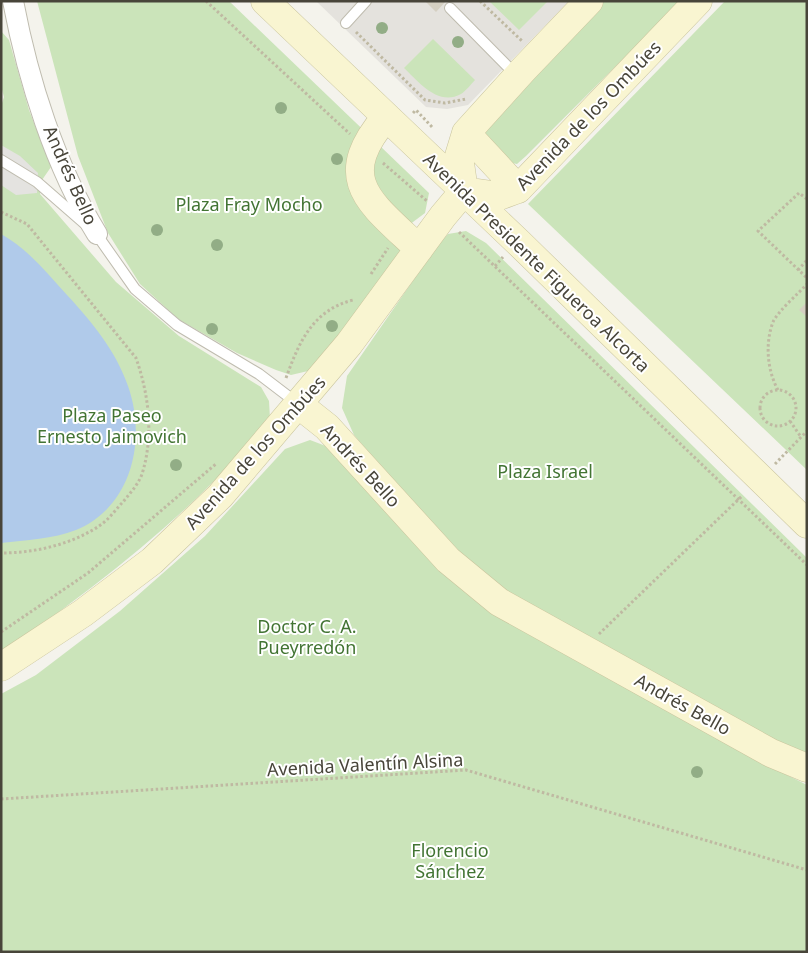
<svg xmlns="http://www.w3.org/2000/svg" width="808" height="953" font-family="'Noto Sans',sans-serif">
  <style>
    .industrial { fill: #e4e2dd }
    .green { fill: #cbe4ba }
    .parking { fill: #e4e3e0 }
    .water { fill: #b0caea }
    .building { fill: #d5d0c2 }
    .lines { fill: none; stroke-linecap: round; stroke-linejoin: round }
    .lane-casing { stroke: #bfbcaf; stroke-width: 12 }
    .street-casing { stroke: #bfbcaf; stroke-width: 22 }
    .secondary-casing { stroke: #c9c49d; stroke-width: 29 }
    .path { stroke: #bfb9a2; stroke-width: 3; stroke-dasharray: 2.5 2.5; stroke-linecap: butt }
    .lane { stroke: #fff; stroke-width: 10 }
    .street { stroke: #fff; stroke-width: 20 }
    .secondary { stroke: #f9f5d1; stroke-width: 28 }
    .tree { fill: #92ad86 }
    .labels { text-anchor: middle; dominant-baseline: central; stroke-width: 4; stroke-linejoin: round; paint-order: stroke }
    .street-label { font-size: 18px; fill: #48453a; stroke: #fff }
    .park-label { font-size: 18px; fill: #427433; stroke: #fff }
  </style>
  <rect width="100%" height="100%" fill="#f4f3ec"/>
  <path class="industrial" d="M316,1H569L468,105L447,109L426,107Z"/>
  <path class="green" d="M37,1H229L429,193L425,213L409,225L403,252L336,340L308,371L291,375L276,370L237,353L178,319L140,284L108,233L78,156Z
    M489,1H548L519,30Z
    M601,1H681L526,156L517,164L506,162L488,140L484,132Z
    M725,1H807V470L528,204Z
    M1,31L9,40L29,110L51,167L42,180L40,194L116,282L179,336L261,387L269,401L270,419C218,483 157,537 92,587C63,609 33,632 1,651V106L4,97L1,86Z
    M433,39L475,80C471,84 466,91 461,94C438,107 418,81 404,68Z
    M466,231L486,243L807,558V758L505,595L457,556L354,435L342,408L347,376L437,246L448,234Z
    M310,440L331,448L440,570L497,617L641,692L753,758L807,785V952H1V694L36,675L120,611L205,536L285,449Z"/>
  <path class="parking" d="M1,145L20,156L38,173L37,193L16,195L1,185Z"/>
  <path class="water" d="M1,234C27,248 48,274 67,295C92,322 116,351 128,386C147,440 132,507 76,530C53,539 26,540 1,543Z"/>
  <path class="building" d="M425,1H446L436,12Z
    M807,302V317L799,310Z"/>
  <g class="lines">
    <g class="lane-casing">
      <path id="lane" d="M450,8L516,75
        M346,23L366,1
        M1,160L37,182L84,223
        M95,232L135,289L177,325L259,374L297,403"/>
    </g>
    <g class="street-casing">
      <path id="street" d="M13,1C28,80 55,166 97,234"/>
    </g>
    <g class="secondary-casing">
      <path id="secondary" d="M265,1L519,243L807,524
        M386,117C332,180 371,203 419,249
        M466,133L518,189
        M464,191L499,196L518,189L698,1
        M298,404L327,427L448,560L499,602L771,753L807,768
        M1,667L83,613L152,561L220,496L349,344L443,216L464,191L459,156L466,133L522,71L589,1"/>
    </g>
    <path class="path" d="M206,1L350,134
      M480,1L522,41
      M356,32L425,100L445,103L466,99
      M413,113L416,110L433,128
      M383,163L427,201
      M807,199L799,193L758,231L807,278
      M1,212L27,224L136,358C149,395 154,436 142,474C138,485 130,493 123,502C116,509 110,518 102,524C74,544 35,553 1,553
      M459,232L807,565
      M495,266L503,257
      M798,270L807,260
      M371,274L388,248
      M286,378C299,342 313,310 353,300
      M778,390C767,370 765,343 773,322C778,311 798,294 807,284
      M760 408a18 18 0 1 1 36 0a18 18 0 1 1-36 0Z
      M790,421L801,437
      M775,464L807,431
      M1,632L88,573L217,463
      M599,634L742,496
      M1,799L466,770L807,870"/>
    <use href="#lane" class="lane"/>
    <use href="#street" class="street"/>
    <use href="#secondary" class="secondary"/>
  </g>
  <g class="tree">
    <circle cx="382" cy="28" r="6"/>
    <circle cx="458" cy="42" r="6"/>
    <circle cx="281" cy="108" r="6"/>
    <circle cx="337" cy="159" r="6"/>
    <circle cx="157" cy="230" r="6"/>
    <circle cx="217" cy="245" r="6"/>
    <circle cx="332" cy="326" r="6"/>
    <circle cx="212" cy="329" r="6"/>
    <circle cx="176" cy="465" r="6"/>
    <circle cx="697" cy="772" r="6"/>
  </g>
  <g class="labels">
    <g class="street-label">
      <text transform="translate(588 115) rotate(-46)">Avenida de los Ombúes</text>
      <text transform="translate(71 175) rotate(66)">Andrés Bello</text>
      <text transform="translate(537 262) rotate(44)">Avenida Presidente Figueroa Alcorta</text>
      <text transform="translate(255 452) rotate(-48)">Avenida de los Ombúes</text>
      <text transform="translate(361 465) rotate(47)">Andrés Bello</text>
      <text transform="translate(683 704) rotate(29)">Andrés Bello</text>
      <text transform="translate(365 764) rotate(-3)">Avenida Valentín Alsina</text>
    </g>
    <g class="park-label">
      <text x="249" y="204">Plaza Fray Mocho</text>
      <text x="112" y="415">Plaza Paseo<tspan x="112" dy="21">Ernesto Jaimovich</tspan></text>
      <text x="545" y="471">Plaza Israel</text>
      <text x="307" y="626">Doctor C. A.<tspan x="307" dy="21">Pueyrredón</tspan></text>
      <text x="450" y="850">Florencio<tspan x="450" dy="21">Sánchez</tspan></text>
    </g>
  </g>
  <rect width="808" height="953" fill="none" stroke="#48453a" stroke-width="5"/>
</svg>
